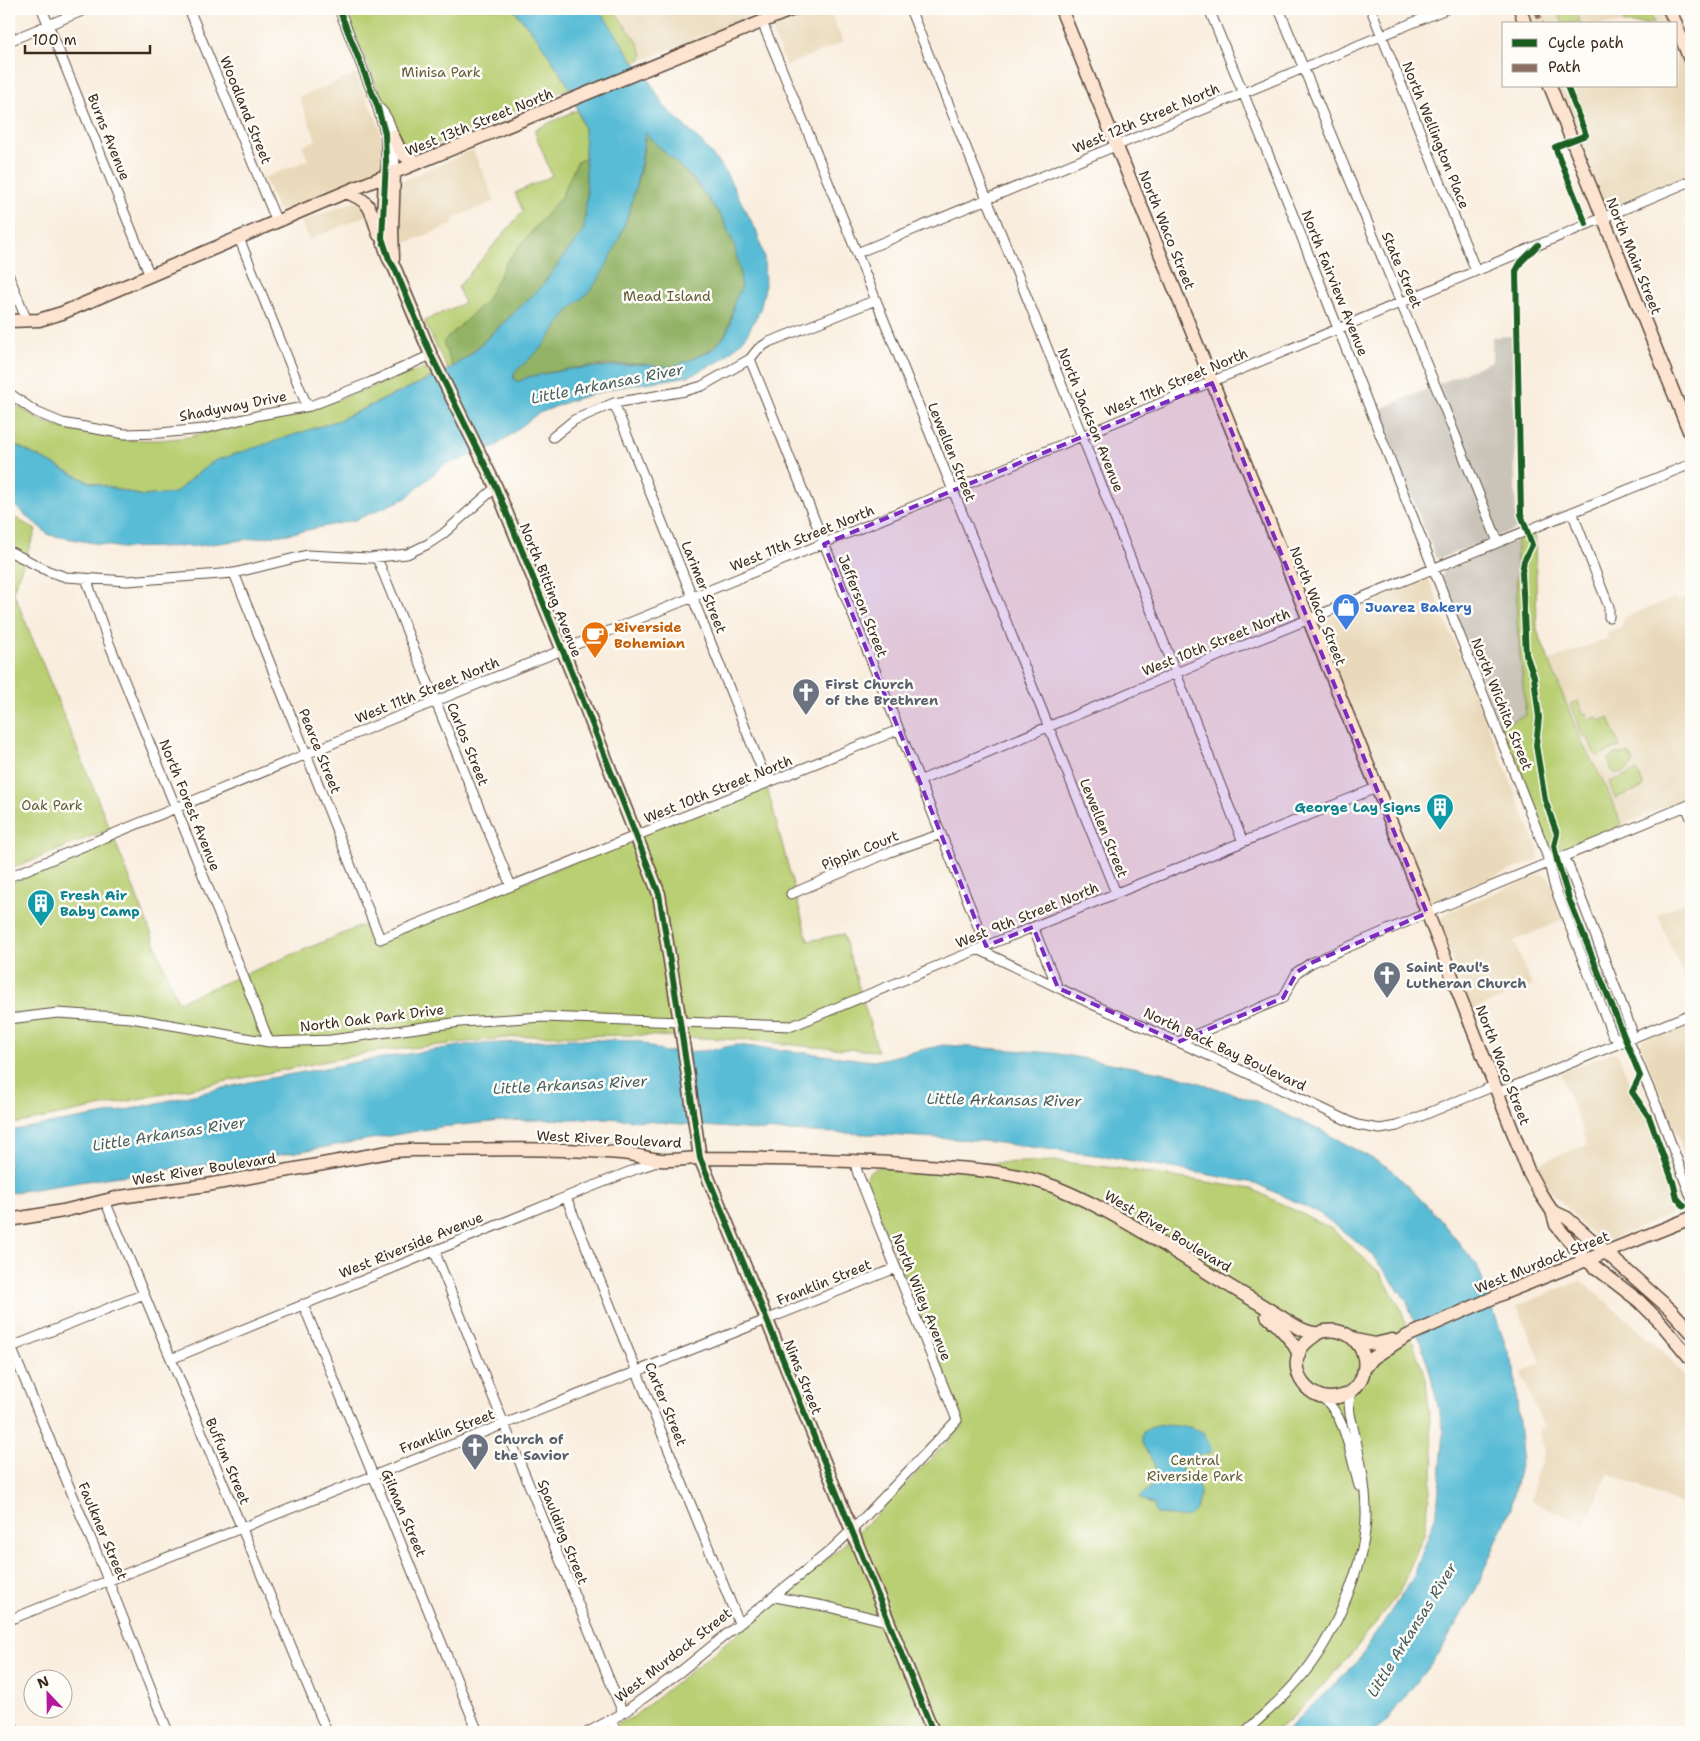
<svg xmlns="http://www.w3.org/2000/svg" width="1700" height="1741" font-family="'Shantell Sans',sans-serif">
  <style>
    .built { fill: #e9d9ba }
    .industrial { fill: #c9c3b8 }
    .green { fill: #b9cf73; stroke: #7a7c48 }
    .forest { fill: #92b265; stroke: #666e42 }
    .water { fill: #58bcd6; stroke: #4a737a; fill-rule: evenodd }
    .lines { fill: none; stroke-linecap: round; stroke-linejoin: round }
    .street-casing { stroke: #58473b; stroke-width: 11 }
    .secondary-casing { stroke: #58473b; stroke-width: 15 }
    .street { stroke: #fff; stroke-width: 9 }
    .secondary { stroke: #fde4d1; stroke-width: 12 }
    .quiet { stroke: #8d6e63; stroke-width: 5; stroke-dasharray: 10 5; stroke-linecap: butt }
    .cycleway-casing { stroke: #fdfcf7; stroke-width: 9 }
    .cycleway { stroke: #1b5e20; stroke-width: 6 }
    .marked { fill: #7b2cbf; fill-opacity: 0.2; stroke: #7b2cbf; stroke-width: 4; stroke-dasharray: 10 6; stroke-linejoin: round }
    .labels { text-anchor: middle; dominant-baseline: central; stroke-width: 5; stroke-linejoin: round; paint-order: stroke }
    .park-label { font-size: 14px; fill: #615c38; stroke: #fdfcf7 }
    .street-label { font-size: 14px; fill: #3b2a1e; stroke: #fdfcf7 }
    .shop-label { font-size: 14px; font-weight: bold; fill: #366cbe; stroke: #fdfcf7; text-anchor: start }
    .food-label { font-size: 14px; font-weight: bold; fill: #c56008; stroke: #fdfcf7; text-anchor: start }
    .worship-label { font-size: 14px; font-weight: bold; fill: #5b616d; stroke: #fdfcf7; text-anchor: start }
    .culture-label { font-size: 14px; font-weight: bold; fill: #0d838f; stroke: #fdfcf7; text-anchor: end }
    .water-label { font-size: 15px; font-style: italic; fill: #455d5e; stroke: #fdfcf7 }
  </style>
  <rect width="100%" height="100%" fill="#fdfcf7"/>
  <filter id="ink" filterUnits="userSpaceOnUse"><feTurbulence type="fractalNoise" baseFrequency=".02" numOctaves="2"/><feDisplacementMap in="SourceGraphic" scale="10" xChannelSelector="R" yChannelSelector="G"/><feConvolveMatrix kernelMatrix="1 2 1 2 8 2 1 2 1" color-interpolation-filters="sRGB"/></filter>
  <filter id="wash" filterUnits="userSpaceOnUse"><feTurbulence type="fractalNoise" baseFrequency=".0096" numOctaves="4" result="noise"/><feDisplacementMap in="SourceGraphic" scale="20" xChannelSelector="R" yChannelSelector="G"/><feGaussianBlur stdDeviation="1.12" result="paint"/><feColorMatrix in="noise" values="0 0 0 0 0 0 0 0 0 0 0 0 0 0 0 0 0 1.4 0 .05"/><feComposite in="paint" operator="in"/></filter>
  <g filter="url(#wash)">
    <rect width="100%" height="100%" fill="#f9edde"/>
    <path class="built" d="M612,9H766L645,60L637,41Z
      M815,9H829L843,42L786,66L773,33V29L781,23Z
      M1527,9H1663L1669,24H1533Z
      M1676,43L1691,82V174L1614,205L1609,206L1606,205L1603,201L1558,86H1676Z
      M356,74L380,128L383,166L379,170L286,210H280L277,208L264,178L308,160L302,146L316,140L299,97Z
      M473,150L495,201L452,219L454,224L396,247L398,183Z
      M355,201L360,202L367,215L309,240L301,222Z
      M1422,579H1427L1431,584L1539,852L1537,860L1433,900H1429L1426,896L1316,628L1317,623L1322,620Z
      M1691,595V796L1622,825L1605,785L1581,741L1549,661L1608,638L1607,632L1620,627L1623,623L1622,618L1676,597L1678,600Z
      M1540,874L1548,876L1565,919L1514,941L1532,986L1472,1010L1441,932L1440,921L1443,916L1448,912Z
      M1691,900V997L1658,914Z
      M1691,1019V1170L1641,1045V1041L1644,1038Z
      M1613,1052L1616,1053L1619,1057L1628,1080L1632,1087L1645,1102L1681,1191L1685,1196L1686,1201L1684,1207L1681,1210L1614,1238L1607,1239L1595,1237L1583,1226L1548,1188L1535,1165L1588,1144L1560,1073Z
      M1581,1280L1664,1352L1691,1384V1509L1608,1473L1585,1525L1531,1501L1536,1475L1545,1452L1538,1431L1544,1428L1521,1373L1541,1362L1517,1306Z"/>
    <path class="industrial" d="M1512,336L1516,529L1439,559L1436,558L1378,410L1492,361V337Z
      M1517,540V622L1526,715L1500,726L1441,577L1445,570Z"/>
    <path class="green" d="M344,9H513L539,40L570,88L411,154L404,151Z
      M596,9H612L637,41L643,55L641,59L634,62L606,19Z
      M1557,9H1574L1580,22L1563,24Z
      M1622,9H1648L1654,24H1625L1619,10Z
      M577,110L584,129L587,194L467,357L448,370L424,321L464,303L458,287L523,211L515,193L552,176L534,130Z
      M421,369L427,370L432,377L339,420L194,476L175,493L143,496L89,482L9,442V428L11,422L9,419V401L42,421L59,427L101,436L132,440H160L189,437L233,425L299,414Z
      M9,514L36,530L13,591L110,829L9,870Z
      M1535,533L1537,630L1581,741L1605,785L1622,825L1558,850L1552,851L1549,848L1500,726L1526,715L1517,622V540Z
      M1578,701L1583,714L1586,713L1589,720L1597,717L1599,721L1609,718L1620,747L1597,756L1594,753L1588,737L1584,738L1571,704Z
      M1616,754H1630L1634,762C1628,771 1624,773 1613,773L1608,759Z
      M1637,771L1644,787L1615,798L1609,782Z
      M766,783L808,941L843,934L878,1051L814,1047L749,1040L636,1035L525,1036L372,1052L9,1125V884L115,841L178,1002L366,924L377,950L380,941Z
      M1055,1161L1115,1168L1252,1189L1332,1229L1380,1273L1400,1307L1426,1379L1434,1463L1424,1534L1399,1593L1348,1658L1293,1717L1274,1732H602L633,1717L803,1581L870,1521L963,1426L959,1410L865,1182C868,1172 870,1169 880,1167Z"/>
    <path class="forest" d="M645,132C683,170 725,204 738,258C740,267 743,279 741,288C739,297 734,304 732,313C727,339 718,346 696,357C689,361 679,366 671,367C662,368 650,365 641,364C610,363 546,369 518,382L514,379V373L543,346L568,310L594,285L634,193L642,162Z
      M585,158L587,194L584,230L541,287L467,357L452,367L443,342L486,301L507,261L561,197L577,162Z"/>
    <path class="water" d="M513,9H596L606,19L634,62L642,68L664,106L703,144L725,171L757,232L764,257L765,288L760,310L745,338L722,360L689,376L614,388L572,400L537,414L496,446L460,460L445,464L406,498L355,520L288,534L197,546L122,548L49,535L9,501V442L89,482L143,496L175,493L194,476L214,461L339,420L448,370L468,357L541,287L584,230L587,194L584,129L570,88L539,40ZM645,133L697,183L723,219L734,244L740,270L741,288L734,303L730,325L724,337L713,349L690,360L671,367L640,364L570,369L528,377L518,382L514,379V373C523,364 533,356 542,347C552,336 559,321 569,310C577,301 589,294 596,283C625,238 639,185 645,133Z
      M569,1039L639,1041L663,1052L703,1051L737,1045L874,1061L943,1045L1053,1053L1172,1074L1256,1101L1322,1131L1391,1169L1437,1216L1477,1265L1514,1369L1522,1455L1511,1508L1476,1589L1440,1652L1387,1720L1374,1732H1285L1359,1660L1414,1576L1437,1511L1444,1432L1430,1372L1407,1301L1369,1251L1319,1213L1255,1183L1111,1157L975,1140L867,1134L755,1130L608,1118L501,1121L440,1127L279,1155L105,1178L9,1193V1131L118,1112L255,1081L363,1061L466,1045Z
      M1164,1425L1189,1427L1203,1432L1212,1450L1210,1454L1186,1456L1180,1464L1183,1476L1196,1482C1201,1491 1201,1496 1198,1505C1191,1525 1172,1514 1156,1514L1154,1505L1139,1498C1142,1493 1150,1490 1153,1484C1165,1461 1136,1452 1143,1432L1152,1427Z"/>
  </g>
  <g filter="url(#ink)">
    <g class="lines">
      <g class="street-casing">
        <path id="street" d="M42,9L150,276
          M189,9L277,222
          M339,9L377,105L385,133L386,162L385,177
          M910,9L1034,315L1243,842
          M1209,9L1293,215L1545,850C1550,862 1551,875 1555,888L1613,1036L1623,1041
          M1279,9L1440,397L1498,542
          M1371,9L1476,271
          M762,22L805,125L1116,893
          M9,41L87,9
          M377,106C396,121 396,151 394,173
          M239,238L307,406
          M857,253L1446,9
          M9,276L27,321
          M750,359L986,946
          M9,393L36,412L62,423L125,434L160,433L203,429L260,415L310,406L371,382L431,355
          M614,403L767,782
          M553,437L574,420L614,403L685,391L702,386L750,359L758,349L769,342L876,300
          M1572,512L1609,607V617
          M9,551L48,571L66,577L127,581L234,573L307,555L369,558L407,554L428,544L443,534L496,487
          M377,558L511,886
          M234,573L380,939L898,730
          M86,578L107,638L224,927L269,1042
          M919,781L1176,673L1691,464
          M1686,806L1691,818
          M1562,857L1569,867L1629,1023L1631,1028L1628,1039L1660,1114L1691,1197
          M9,877L372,727L693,597L941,495L1691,181
          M791,894L890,852L941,834
          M1033,927L1058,988
          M978,949L1094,1005L1219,1060L1357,1125L1380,1129L1397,1126L1494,1086
          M9,1019L58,1013L131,1018L269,1042L331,1040L460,1022L544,1017L792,1026L986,946L1376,788
          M1178,1042L1283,998L1297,972L1311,963L1427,913L1691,804
          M1497,1093L1691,1014
          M566,1197L739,1623
          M105,1201L327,1732
          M434,1250L504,1424L623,1713
          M303,1304L478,1732
          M9,1342L108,1580L168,1732
          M9,1348L144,1294
          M171,1359L566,1197L636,1169L660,1161
          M1323,1398C1346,1416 1351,1458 1359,1486
          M775,1597L829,1607L890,1622
          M9,1620C304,1502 601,1387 896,1268
          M9,1717L15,1732
          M611,1720L616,1732
          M588,1732L623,1713L681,1671L831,1550L861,1521L957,1420L858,1174L854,1160
          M1245,1732C1268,1711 1293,1689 1311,1664C1338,1627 1367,1558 1366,1512C1366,1479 1357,1446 1350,1414L1349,1403L1351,1392"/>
      </g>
      <g class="secondary-casing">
        <path id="secondary" d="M1061,9L1414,879L1529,1173L1540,1193L1552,1211L1556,1225L1576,1249L1586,1260L1639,1301L1661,1323L1691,1359
          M1520,9L1525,24
          M1669,9L1676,24
          M1676,25L1691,62
          M1550,86L1691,436
          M393,136C401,152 401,158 420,162
          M385,177L382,238L389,259L395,269L431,355L496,487L578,688L659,894L680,1022L700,1158L767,1320L933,1732
          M346,192C373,202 370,210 379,235
          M393,259L392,229L394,173
          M9,321L39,320L62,313L346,192L793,9
          M1552,1211L1567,1218L1671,1310L1691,1332
          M9,1220L63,1211L120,1197L207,1185L394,1151L411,1150C481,1150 551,1147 621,1153C635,1154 648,1159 661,1160C675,1161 689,1158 702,1158C778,1159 853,1159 929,1166C973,1169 1014,1171 1055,1187C1114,1211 1164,1245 1218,1279C1242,1294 1268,1308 1292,1324C1299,1328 1305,1332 1314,1333C1321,1334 1317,1332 1325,1331C1336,1329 1349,1333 1356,1342C1373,1361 1363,1392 1338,1397C1314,1403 1291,1379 1298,1355C1301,1345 1309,1340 1317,1334
          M1267,1316C1280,1327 1291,1338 1299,1354
          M1355,1340L1375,1344L1392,1340
          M1365,1368L1373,1358L1405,1337L1504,1293L1691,1218"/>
      </g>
      <use href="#street" class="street"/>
      <use href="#secondary" class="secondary"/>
      <path class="quiet" d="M1536,9L1542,24"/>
      <g class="cycleway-casing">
        <path id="cycleway" d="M339,9L377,105L385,133L386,162L382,238L389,259L395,269L431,355L496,487L578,688L659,894L680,1022L700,1158L767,1320L933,1732
          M1567,86L1586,135L1555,147L1586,224
          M1538,245L1521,262L1516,271L1521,514L1532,545L1524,561L1522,572L1526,654L1534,677L1539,718L1536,745L1545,800L1557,834L1554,846L1557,860L1569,899L1640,1076L1632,1092L1649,1117L1673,1182L1677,1198L1684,1206"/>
      </g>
      <use href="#cycleway" class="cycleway"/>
    </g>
  </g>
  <path class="marked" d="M1212,383L1427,913L1311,963L1297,972L1283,998L1178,1042L1058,988L1033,927L986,946L824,544Z"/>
  <defs>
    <g id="shop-pin" transform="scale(1.4375)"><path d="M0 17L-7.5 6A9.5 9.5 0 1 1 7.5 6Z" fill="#3f7fe0" stroke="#fdfcf7"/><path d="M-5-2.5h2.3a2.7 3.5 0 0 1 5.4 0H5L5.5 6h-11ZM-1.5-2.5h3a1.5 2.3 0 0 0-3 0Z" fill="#fff"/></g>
    <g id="cafe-pin" transform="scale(1.4375)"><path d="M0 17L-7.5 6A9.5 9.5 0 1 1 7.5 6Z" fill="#e8710a" stroke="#fdfcf7"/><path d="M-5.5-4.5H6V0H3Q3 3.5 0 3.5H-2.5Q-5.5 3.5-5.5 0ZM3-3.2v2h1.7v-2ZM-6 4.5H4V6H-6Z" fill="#fff"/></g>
    <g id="church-pin" transform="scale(1.4375)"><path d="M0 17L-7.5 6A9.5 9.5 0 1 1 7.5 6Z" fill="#6b7280" stroke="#fdfcf7"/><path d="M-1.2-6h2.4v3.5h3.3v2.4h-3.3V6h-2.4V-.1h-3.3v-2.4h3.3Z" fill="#fff"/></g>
    <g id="building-pin" transform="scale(1.4375)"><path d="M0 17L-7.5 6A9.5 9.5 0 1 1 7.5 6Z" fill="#0f9aa8" stroke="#fdfcf7"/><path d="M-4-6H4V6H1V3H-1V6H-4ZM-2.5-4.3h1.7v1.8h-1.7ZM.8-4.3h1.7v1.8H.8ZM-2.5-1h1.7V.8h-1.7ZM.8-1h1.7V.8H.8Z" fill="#fff"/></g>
  </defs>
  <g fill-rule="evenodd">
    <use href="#shop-pin" x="1346" y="607"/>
    <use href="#cafe-pin" x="595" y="635"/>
    <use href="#church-pin" x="806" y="692"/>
    <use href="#building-pin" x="1440" y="807"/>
    <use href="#building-pin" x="41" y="903"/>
    <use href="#church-pin" x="1387" y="975"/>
    <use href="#church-pin" x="475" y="1447"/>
  </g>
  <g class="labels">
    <g class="park-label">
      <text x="441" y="72">Minisa Park</text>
      <text x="667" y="296">Mead Island</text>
      <text x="52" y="805">Oak Park</text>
      <text x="1195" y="1460">Central<tspan x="1195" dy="16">Riverside Park</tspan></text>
    </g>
    <g class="street-label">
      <text transform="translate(246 110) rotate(68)">Woodland Street</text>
      <text transform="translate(1146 118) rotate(-23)">West 12th Street North</text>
      <text transform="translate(479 122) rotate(-22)">West 13th Street North</text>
      <text transform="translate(1436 135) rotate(68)">North Wellington Place</text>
      <text transform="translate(109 137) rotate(68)">Burns Avenue</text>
      <text transform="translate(1167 230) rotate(68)">North Waco Street</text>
      <text transform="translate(1634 256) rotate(68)">North Main Street</text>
      <text transform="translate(1402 270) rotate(67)">State Street</text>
      <text transform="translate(1335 283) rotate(68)">North Fairview Avenue</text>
      <text transform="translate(1176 382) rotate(-23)">West 11th Street North</text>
      <text transform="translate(233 406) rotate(-11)">Shadyway Drive</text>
      <text transform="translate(1091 420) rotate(68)">North Jackson Avenue</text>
      <text transform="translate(952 452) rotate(68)">Lewellen Street</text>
      <text transform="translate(802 538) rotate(-22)">West 11th Street North</text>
      <text transform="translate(704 587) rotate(68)">Larimer Street</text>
      <text transform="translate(551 590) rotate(68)">North Bitting Avenue</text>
      <text transform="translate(863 606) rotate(68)">Jefferson Street</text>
      <text transform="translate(1318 606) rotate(68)">North Waco Street</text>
      <text transform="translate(1216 642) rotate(-22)">West 10th Street North</text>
      <text transform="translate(427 690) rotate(-22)">West 11th Street North</text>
      <text transform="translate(1502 704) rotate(68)">North Wichita Street</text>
      <text transform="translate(468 744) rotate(68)">Carlos Street</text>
      <text transform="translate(320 751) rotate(68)">Pearce Street</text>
      <text transform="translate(718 789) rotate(-22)">West 10th Street North</text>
      <text transform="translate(190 805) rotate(68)">North Forest Avenue</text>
      <text transform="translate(1104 828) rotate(68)">Lewellen Street</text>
      <text transform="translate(860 850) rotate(-22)">Pippin Court</text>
      <text transform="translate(1027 915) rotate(-22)">West 9th Street North</text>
      <text transform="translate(372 1018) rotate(-7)">North Oak Park Drive</text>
      <text transform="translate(1225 1049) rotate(25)">North Back Bay Boulevard</text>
      <text transform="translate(1503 1065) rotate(69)">North Waco Street</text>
      <text transform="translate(609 1139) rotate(3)">West River Boulevard</text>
      <text transform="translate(204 1169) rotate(-9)">West River Boulevard</text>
      <text transform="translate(1168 1231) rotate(31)">West River Boulevard</text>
      <text transform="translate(411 1245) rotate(-22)">West Riverside Avenue</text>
      <text transform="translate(1542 1262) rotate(-22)">West Murdock Street</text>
      <text transform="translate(824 1282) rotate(-22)">Franklin Street</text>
      <text transform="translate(922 1297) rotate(68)">North Wiley Avenue</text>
      <text transform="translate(803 1377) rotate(68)">Nims Street</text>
      <text transform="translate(666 1404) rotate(68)">Carter Street</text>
      <text transform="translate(447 1431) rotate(-21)">Franklin Street</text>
      <text transform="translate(228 1461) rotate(67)">Buffum Street</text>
      <text transform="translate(404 1513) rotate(67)">Gilman Street</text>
      <text transform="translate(103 1531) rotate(67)">Faulkner Street</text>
      <text transform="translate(563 1532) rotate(68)">Spaulding Street</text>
      <text transform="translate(673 1655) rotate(-38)">West Murdock Street</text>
    </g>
    <g class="shop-label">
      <text x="1365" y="607">Juarez Bakery</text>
    </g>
    <g class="food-label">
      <text x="614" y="627">Riverside<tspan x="614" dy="16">Bohemian</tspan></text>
    </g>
    <g class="worship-label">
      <text x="825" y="684">First Church<tspan x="825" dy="16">of the Brethren</tspan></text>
      <text x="1406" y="967">Saint Paul's<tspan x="1406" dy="16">Lutheran Church</tspan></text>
      <text x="494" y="1439">Church of<tspan x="494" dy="16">the Savior</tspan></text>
    </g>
    <g class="culture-label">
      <text x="1421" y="807">George Lay Signs</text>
      <text x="60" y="895" text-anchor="start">Fresh Air<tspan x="60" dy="16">Baby Camp</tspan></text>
    </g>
    <g class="water-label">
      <text transform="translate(607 384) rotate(-11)">Little Arkansas River</text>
      <text transform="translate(570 1085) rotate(-3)">Little Arkansas River</text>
      <text transform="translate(1004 1100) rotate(1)">Little Arkansas River</text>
      <text transform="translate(169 1134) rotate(-9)">Little Arkansas River</text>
      <text transform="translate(1412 1630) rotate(-58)">Little Arkansas River</text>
    </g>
  </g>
  <rect width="1700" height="1741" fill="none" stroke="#fdfcf7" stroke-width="30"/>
  <rect x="1502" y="22" width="175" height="65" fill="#fdfcf7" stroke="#afa8a0"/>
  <rect x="1512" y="39" width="25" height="8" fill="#1b5e20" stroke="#afa8a0"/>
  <text x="1548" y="48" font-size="15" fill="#3b2a1e">Cycle path</text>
  <rect x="1512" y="64" width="25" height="8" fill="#8d6e63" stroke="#afa8a0"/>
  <text x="1548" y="72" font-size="15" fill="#3b2a1e">Path</text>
  <g transform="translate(48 1694) rotate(338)"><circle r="24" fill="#fdfcf7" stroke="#afa8a0"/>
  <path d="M0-4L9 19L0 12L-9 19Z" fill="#b5179e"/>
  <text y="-8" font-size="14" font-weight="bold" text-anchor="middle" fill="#3b2a1e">N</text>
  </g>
  <path d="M25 45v8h125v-8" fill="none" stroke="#3b2a1e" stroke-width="2.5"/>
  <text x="32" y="45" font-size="15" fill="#3b2a1e" stroke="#fdfcf7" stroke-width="4" paint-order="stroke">100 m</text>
</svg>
